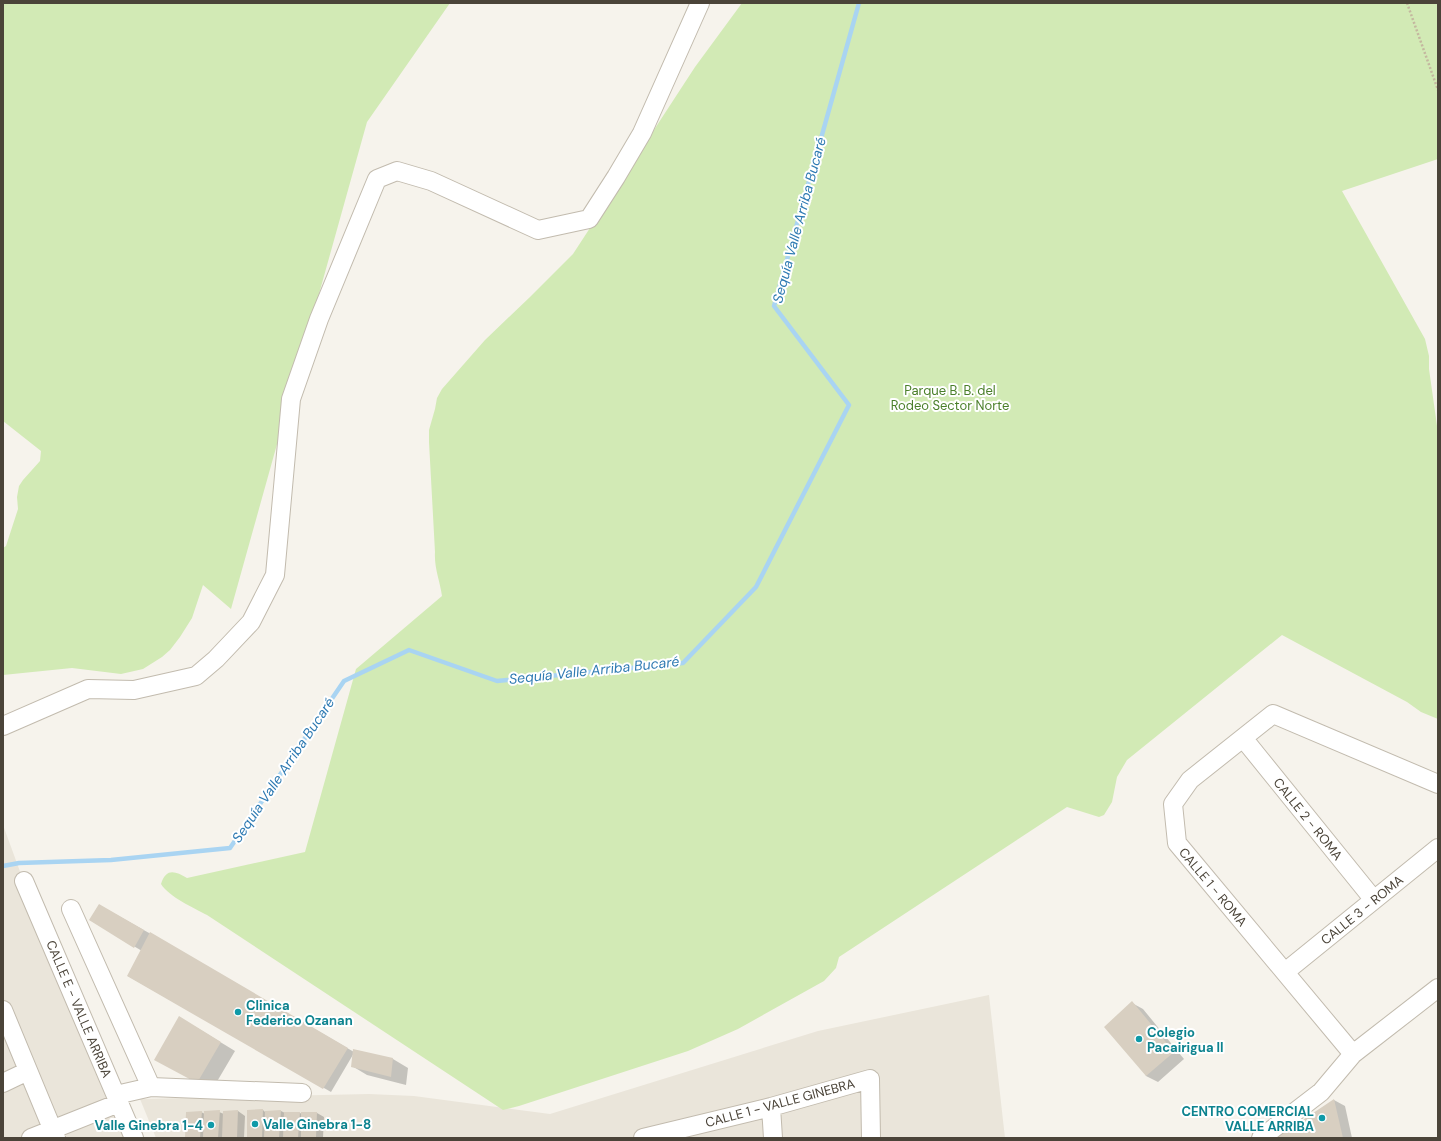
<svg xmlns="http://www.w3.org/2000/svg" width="1441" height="1141" font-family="'DM Sans',sans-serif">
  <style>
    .residential { fill: #eae5da }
    .green { fill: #d2eab5 }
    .shadow { fill: #0003 }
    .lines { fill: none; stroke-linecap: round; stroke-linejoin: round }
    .stream { stroke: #a9d4f2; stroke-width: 4.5 }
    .building { fill: #d8cfc1 }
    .minor-casing { stroke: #c2bbae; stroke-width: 20 }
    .path { stroke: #c4b79f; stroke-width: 2.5; stroke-dasharray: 2 2; stroke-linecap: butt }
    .minor { stroke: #fff; stroke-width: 18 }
    .culture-dot { fill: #0f9aa8; stroke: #fff; stroke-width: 1.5 }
    .labels { text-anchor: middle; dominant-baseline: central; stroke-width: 4; stroke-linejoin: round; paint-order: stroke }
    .park-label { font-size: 13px; fill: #4a7f2a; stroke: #fff }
    .street-label { font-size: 13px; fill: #4b4439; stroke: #fff }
    .culture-label { font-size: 13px; font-weight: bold; fill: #0d838f; stroke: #fff; text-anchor: start }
    .water-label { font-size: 14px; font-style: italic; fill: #2e7ab2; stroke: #fff }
  </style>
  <rect width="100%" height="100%" fill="#f6f3ec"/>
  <path class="residential" d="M3,825L48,948L135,1138H3Z
    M989,995L1005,1138H156L140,1099L369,1094L414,1096L550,1114L818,1031Z"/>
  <path class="green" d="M3,3H450L367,122L231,609L203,585L192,618L180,637L170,650L162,657L143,669L121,674L72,668L3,675V548L6,546L18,509L17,497L19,486L23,480L40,461L41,451L3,421Z
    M742,3H1438V159L1342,191L1425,339L1429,356V369L1438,433V719L1421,712L1407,702L1282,635L1127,760L1117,777L1112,802L1104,815L1099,817L1067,807L839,957L836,968L824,981L738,1029L688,1051L519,1106L503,1110L207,915C194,908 169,897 161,884C166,868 175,871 187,878L305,852L356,669L442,596C440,581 434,568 435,552L429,442V430L435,409L437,398L442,389L485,340L530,297L573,254L695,67Z"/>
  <path class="shadow" d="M99,905L158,938L354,1052V1050L393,1059L408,1068L406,1085L367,1075L352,1066L354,1053L331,1092L128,976L142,951L90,920Z
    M1132,1003L1143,1009L1184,1059L1158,1082L1146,1076Z
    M194,1026L235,1051L212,1090L171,1068Z
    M1334,1100L1345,1106L1352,1138H1278Z
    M263,1110L265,1112L281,1111L285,1113H300L302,1114L317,1113L324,1117L323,1138H248V1111Z
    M238,1111L245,1116L244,1138H186L201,1112L205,1114L219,1112L224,1114V1112Z"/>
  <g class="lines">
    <path class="stream" d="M3,866L19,863L111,860L230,848L344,681L409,650L497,681L683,663L756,587L849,405L774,306L859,3"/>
  </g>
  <path class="building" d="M99,904L144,930L134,948L89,920Z
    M150,932L348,1048L323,1089L127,976Z
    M1132,1001L1174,1052L1146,1076L1104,1027Z
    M179,1016L221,1042L197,1083L154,1060Z
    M353,1049L393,1058L391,1077L351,1067Z
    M1334,1099L1343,1138H1276Z
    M263,1109L262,1138H247V1110Z
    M220,1110L218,1138H203L204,1111Z
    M238,1110L237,1138H222L223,1111Z
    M281,1110L279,1138H264L265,1111Z
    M202,1111L200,1138H185L186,1112Z
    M284,1112H300L298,1138H283Z
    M301,1112H317L316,1138H301Z"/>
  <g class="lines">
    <g class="minor-casing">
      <path id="minor" d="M3,726L88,689L134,690L196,676L216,659L251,622L275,575L291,399L319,319L377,179L397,171L431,181L538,230L589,219L616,177L642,133L700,3
        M1243,738L1374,900
        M24,881L134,1138
        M71,909L151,1087
        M1285,972L1438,848
        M3,1010L56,1138
        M1353,1054L1177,843L1173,804L1190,780L1273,714L1438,784
        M3,1083L28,1071
        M116,1095L151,1087L302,1093
        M771,1107L773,1138
        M31,1138L119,1103
        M643,1138L771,1107L870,1079L871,1138
        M1261,1138L1321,1092L1353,1054L1438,988"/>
    </g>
    <path class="path" d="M1407,3L1438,90"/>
    <use href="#minor" class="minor"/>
  </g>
  <g class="culture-dot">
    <circle cx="238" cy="1012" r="4"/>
    <circle cx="1139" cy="1039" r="4"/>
    <circle cx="1322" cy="1118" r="4"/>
    <circle cx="255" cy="1124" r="4"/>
    <circle cx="211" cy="1125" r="4"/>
  </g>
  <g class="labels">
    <g class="park-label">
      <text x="950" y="390">Parque B. B. del<tspan x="950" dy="15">Rodeo Sector Norte</tspan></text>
    </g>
    <g class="street-label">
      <text transform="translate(1308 819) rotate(51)">CALLE 2 - ROMA</text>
      <text transform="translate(1213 887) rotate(50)">CALLE 1 - ROMA</text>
      <text transform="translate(1362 910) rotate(-39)">CALLE 3 - ROMA</text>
      <text transform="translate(79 1009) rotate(67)">CALLE E - VALLE ARRIBA</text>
      <text transform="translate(780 1103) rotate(-15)">CALLE 1 - VALLE GINEBRA</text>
    </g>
    <g class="culture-label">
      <text x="246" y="1005">Clinica<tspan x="246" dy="15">Federico Ozanan</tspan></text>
      <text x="1147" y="1032">Colegio<tspan x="1147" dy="15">Pacairigua II</tspan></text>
      <text x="1314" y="1111" text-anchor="end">CENTRO COMERCIAL<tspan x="1314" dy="15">VALLE ARRIBA</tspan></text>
      <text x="263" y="1124">Valle Ginebra 1-8</text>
      <text x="203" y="1125" text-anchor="end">Valle Ginebra 1-4</text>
    </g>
    <g class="water-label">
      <text transform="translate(799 220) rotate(-75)">Sequía Valle Arriba Bucaré</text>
      <text transform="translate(594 670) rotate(-6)">Sequía Valle Arriba Bucaré</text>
      <text transform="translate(283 770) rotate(-56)">Sequía Valle Arriba Bucaré</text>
    </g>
  </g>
  <rect width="1441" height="1141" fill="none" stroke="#4b4439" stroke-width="8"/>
</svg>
